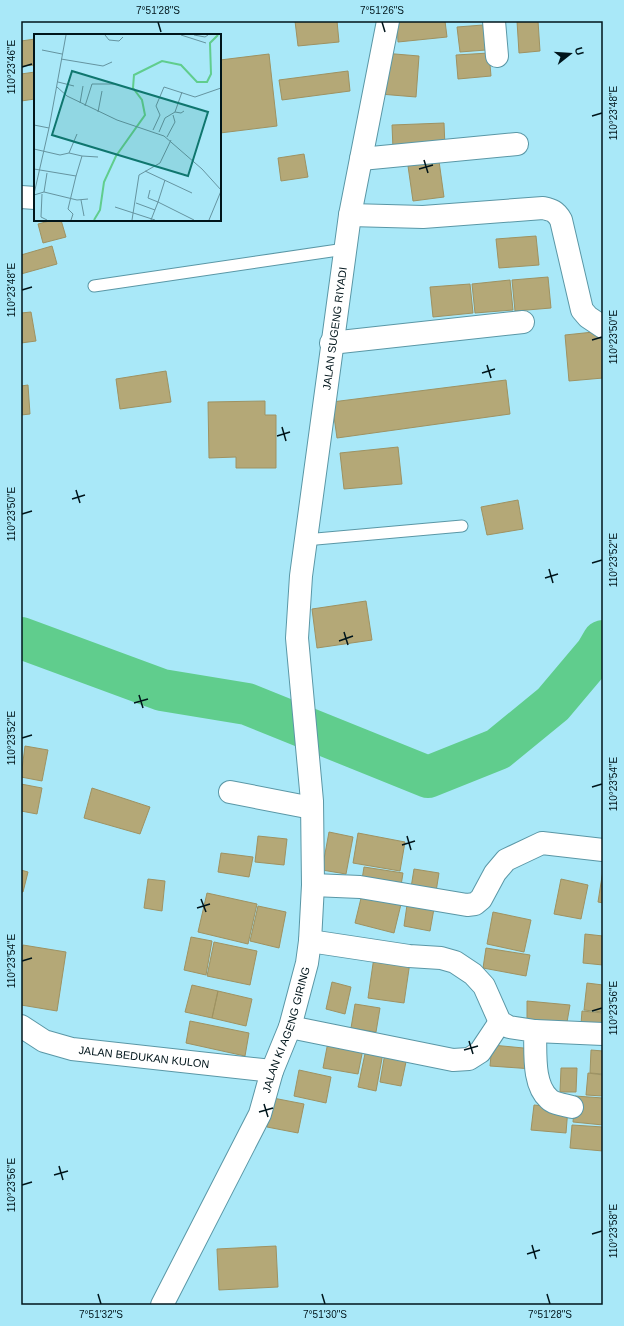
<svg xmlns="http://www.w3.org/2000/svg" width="624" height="1326" font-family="Helvetica,sans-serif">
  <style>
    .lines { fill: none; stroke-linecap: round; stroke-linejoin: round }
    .river { stroke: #60cd8d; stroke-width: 42 }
    .building { fill: #b4a877; stroke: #9e9262 }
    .lane-casing { stroke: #5a97a6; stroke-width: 13 }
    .street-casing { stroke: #5a97a6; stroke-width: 24 }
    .secondary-casing { stroke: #5a97a6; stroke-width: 24 }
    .lane { stroke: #fff; stroke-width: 11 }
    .street { stroke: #fff; stroke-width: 22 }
    .secondary { stroke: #fff; stroke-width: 22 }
    .ticks { fill: none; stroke: #00151b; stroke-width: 1.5 }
    .labels { text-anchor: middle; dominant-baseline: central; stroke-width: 3.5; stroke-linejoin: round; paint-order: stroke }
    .street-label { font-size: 11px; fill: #00151b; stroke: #a9e8f8 }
    .inset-river { fill: none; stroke: #60cd8d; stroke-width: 2 }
    .inset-road { fill: none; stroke: #6594a0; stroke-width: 1 }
    .view { fill: #0f766e; fill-opacity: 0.15; stroke: #0f766e; stroke-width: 2 }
    .inset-edge { fill: none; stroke: #00151b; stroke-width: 2 }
    .neatline { fill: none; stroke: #00151b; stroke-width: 1.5 }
    .ticks-label { font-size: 10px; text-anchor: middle; fill: #00151b }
  </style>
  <rect width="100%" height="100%" fill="#a9e8f8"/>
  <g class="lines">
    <path class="river" d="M21,638L162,690L247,704L428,777L498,749L553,704L596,653L603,641"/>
  </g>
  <path class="building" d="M295,21H337L339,42L298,46Z
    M397,21H445L447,37L398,42Z
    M517,21H538L540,51L519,53Z
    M483,25L486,50L460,52L457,27Z
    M35,39V65L21,66V41Z
    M383,53L419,56L416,97L380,94Z
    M489,53L491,76L458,79L456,55Z
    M269,54L277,126L220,133V60Z
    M348,71L350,91L282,100L279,80Z
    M35,72V99L21,101V74Z
    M444,123L445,147L393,149L392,125Z
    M304,154L308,177L281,181L278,158Z
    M439,161L444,197L413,201L408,166Z
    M53,220H61L66,237L43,243L38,224Z
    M536,236L539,265L499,268L496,239Z
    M52,246L57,264L21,274V255Z
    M548,277L551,308L515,311L512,280Z
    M510,280L513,310L475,313L472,284Z
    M470,284L473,313L433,317L430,287Z
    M31,312L36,341L21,343V313Z
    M603,331V378L569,381L565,335Z
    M166,371L171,402L120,409L116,379Z
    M506,380L510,414L337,438L332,402Z
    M28,385L30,414L21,415V386Z
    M265,401V415H276V468H236V457L209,458L208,402Z
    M398,447L402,484L344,489L340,453Z
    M518,500L523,529L487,535L481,507Z
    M366,601L372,640L317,648L312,609Z
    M25,746L48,750L42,781L21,777Z
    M21,784L42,788L37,814L21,811Z
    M92,788L150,807L140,834L84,818Z
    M329,832L353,837L346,874L322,870Z
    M358,833L405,842L400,871L353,863Z
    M258,836L287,839L284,865L255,862Z
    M221,853L253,857L249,877L218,872Z
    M364,867L403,873L400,892L361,886Z
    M414,869L439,873L435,898L410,894Z
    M21,870L28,872L23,892H21Z
    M603,870V903L598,902Z
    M148,879L165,881L162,911L144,908Z
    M561,879L588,885L581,919L554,914Z
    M363,890L402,900L394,933L355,923Z
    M207,893L257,904L248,944L198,932Z
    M408,898L435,903L430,931L404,926Z
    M258,906L286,912L279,948L250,941Z
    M493,912L531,920L524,952L487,944Z
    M585,934L603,936V965L583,963Z
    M191,937L212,941L206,975L184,970Z
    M214,942L257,951L250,985L207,976Z
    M23,945L66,952L57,1011L21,1005V957Z
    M486,948L530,955L526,976L483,968Z
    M374,957L410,962L404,1003L368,998Z
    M332,982L351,987L345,1014L326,1009Z
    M587,983L603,985V1012L584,1010Z
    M192,985L218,991L212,1018L185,1012Z
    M218,991L252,999L246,1026L212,1018Z
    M527,1001L570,1005L567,1022L527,1020Z
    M355,1004L380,1008L376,1032L351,1028Z
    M582,1011L603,1013V1027L581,1024Z
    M190,1021L249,1033L245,1056L186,1043Z
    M328,1042L363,1049L358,1074L323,1068Z
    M492,1045L534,1049L533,1069L490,1066Z
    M366,1049L383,1053L376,1091L358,1087Z
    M591,1050L603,1051V1074L590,1073Z
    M385,1053L407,1057L401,1086L380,1082Z
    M561,1068H577L576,1092H560Z
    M299,1070L331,1077L326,1103L294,1096Z
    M588,1073L603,1075V1096L586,1095Z
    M575,1096L603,1098V1125L573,1122Z
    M273,1098L304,1104L298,1133L267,1127Z
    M534,1105L568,1108L566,1133L531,1130Z
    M572,1125L603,1127V1151L570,1148Z
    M276,1246L278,1287L219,1290L217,1249Z"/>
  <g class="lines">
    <g class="lane-casing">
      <path id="lane" d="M94,286L345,249
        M305,540L462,526"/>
    </g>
    <g class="street-casing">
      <g id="street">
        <path d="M494,21L497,56"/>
        <path d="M361,159L517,144"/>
        <path d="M21,197L35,198"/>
        <path d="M350,215L423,217L543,208C552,210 556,211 561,220L582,310L588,317L603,327"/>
        <path d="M331,343L523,322"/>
        <path d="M230,792L312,808"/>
        <path d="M313,885L360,887L467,905L475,904L481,899L495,873L506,860L542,843L603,850"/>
        <path d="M310,941L409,956L441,958L455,962L473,974L484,986L500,1022L509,1027L535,1031C536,1051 532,1084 549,1099C554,1104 565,1105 572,1107"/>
        <path id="s1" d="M21,1026L44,1041L72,1049L272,1071"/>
        <path d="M290,1027L453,1060L469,1059L480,1052L500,1022"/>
        <path d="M535,1031L603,1034"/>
      </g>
    </g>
    <g class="secondary-casing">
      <g id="secondary">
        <path id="s2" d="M162,1305L260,1114L272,1071L290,1027L307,963L310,941L313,885L312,801L297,638L301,576L350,215L388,21"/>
      </g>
    </g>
    <use href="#lane" class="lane"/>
    <use href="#street" class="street"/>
    <use href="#secondary" class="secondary"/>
  </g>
  <path class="ticks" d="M158,22L161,32M382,22L385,32M22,67L32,64M592,116L602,113M424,160L428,173M419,169L433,165M22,290L32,287M592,340L602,337M487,365L491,378M482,373L495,369M282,427L286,441M277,436L290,432M76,490L80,503M72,499L85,495M22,514L32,511M592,563L602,560M549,569L553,583M545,578L558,574M344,632L348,645M339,641L353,636M139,695L143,708M134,703L148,699M22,738L32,735M592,787L602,784M407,836L411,850M402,845L415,841M201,899L206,912M197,908L210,904M22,961L32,958M592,1011L602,1008M469,1041L473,1054M464,1050L478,1046M264,1104L268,1117M259,1112L273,1108M59,1166L63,1180M54,1175L68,1171M22,1185L32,1182M592,1234L602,1231M532,1245L536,1259M527,1254L540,1250M98,1294L101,1304M322,1294L325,1304M547,1294L550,1304"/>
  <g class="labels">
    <g class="street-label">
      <text stroke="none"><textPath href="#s2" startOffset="1011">JALAN SUGENG RIYADI</textPath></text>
      <text stroke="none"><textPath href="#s2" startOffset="303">JALAN KI AGENG GIRING</textPath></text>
      <text stroke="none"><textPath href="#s1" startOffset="129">JALAN BEDUKAN KULON</textPath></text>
    </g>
  </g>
  <g transform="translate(34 34)">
    <rect width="187" height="187" fill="#a9e8f8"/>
    <path class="inset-river" d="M60,186L66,176L70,148L82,122L111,81L108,66L99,54L100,41L128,27L147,31L163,48H173L177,40L176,9L184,1"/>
    <path class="inset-road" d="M71,1L75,6L85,7L89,3M147,1L172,9M160,1L171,3L174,1M8,16L28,20M27,25L69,32L78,28M24,48L40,52M23,53L33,62L83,86L130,102L168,135L187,156M46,69L49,52M51,72L58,50H80M64,78L68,57M141,78L148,58M0,91L15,94L32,1M119,96L126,81L122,72L130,53L161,63L187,54M125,98L131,84L141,78L147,79L150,77M133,103L141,88L139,81M0,115L26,121L35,119L43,100M35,119L48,122L42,142M48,122L64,123M0,135L42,142L34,175L39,180L37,186M111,137L158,159M131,146L124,168L160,186M116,156L114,164L124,168M10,158L13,139M0,160L15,94M8,160L7,183L13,186M0,161L10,158L43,166L54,165M47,166L50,182M102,169L121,176M81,173L121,186M98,186L105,141L126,129L137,106M117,186L124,168M175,186L187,157"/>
    <path class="view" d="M38,37L174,78L154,142L18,101Z"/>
    <rect width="187" height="187" class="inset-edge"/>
  </g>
  <rect width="624" height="1326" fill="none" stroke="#a9e8f8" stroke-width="44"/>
  <g transform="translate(570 54) rotate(73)" stroke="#a9e8f8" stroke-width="3" paint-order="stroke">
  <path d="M0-3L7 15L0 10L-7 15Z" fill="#00151b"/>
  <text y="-6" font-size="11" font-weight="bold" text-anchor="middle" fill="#00151b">U</text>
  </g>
  <rect x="22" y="22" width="580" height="1282" class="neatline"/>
  <g class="ticks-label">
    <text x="158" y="14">7°51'28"S</text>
    <text x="382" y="14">7°51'26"S</text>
    <text transform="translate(11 67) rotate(-90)" y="4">110°23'46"E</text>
    <text transform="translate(613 113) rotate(-90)" y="4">110°23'48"E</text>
    <text transform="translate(11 290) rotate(-90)" y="4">110°23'48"E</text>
    <text transform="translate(613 337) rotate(-90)" y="4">110°23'50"E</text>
    <text transform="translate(11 514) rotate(-90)" y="4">110°23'50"E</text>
    <text transform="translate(613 560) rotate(-90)" y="4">110°23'52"E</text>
    <text transform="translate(11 738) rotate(-90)" y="4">110°23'52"E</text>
    <text transform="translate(613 784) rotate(-90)" y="4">110°23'54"E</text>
    <text transform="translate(11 961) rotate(-90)" y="4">110°23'54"E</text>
    <text transform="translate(613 1008) rotate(-90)" y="4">110°23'56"E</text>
    <text transform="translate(11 1185) rotate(-90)" y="4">110°23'56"E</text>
    <text transform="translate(613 1231) rotate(-90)" y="4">110°23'58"E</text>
    <text x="101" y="1318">7°51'32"S</text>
    <text x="325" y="1318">7°51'30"S</text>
    <text x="550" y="1318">7°51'28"S</text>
  </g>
</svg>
